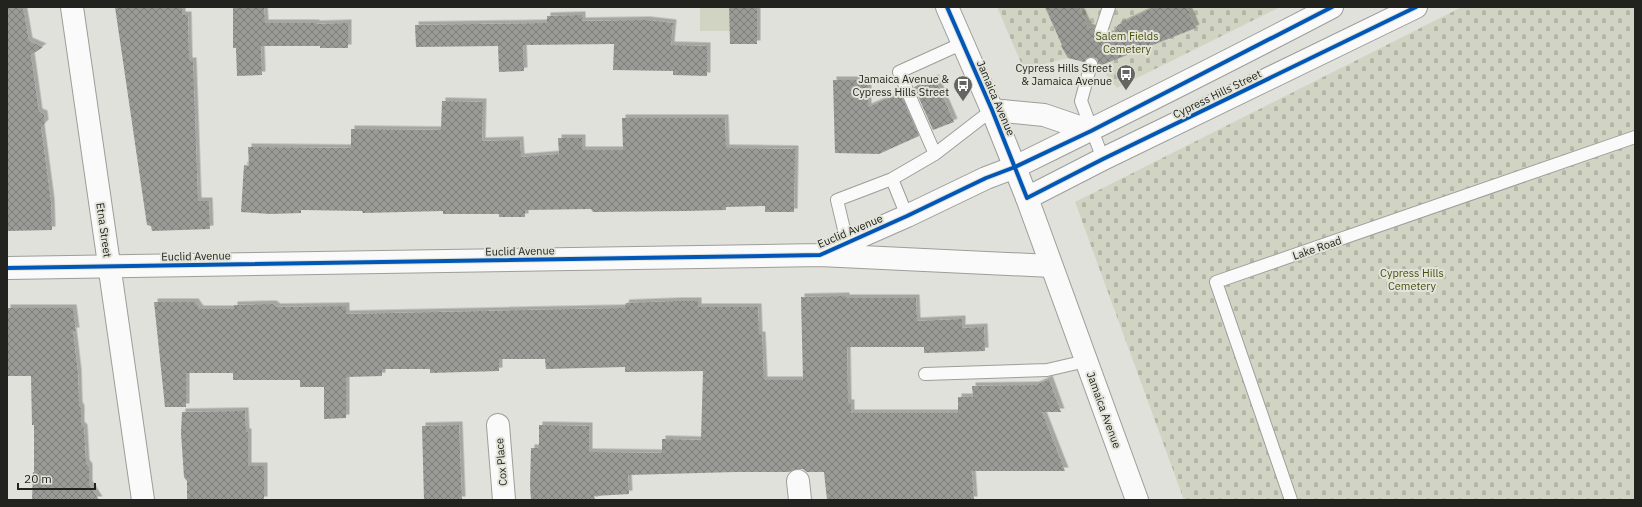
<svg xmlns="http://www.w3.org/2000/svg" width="1642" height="507" font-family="'IBM Plex Sans',sans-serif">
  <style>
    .cemetery { fill: url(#cemetery-stones) }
    .park { fill: #d1d3c3 }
    .building { fill: url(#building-cross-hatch); filter: url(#shadow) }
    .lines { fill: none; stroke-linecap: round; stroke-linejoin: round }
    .service-casing { stroke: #9d9d99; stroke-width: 14 }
    .minor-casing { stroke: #9d9d99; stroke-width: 24 }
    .tertiary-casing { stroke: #9d9d99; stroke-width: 24 }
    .secondary-casing { stroke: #9d9d99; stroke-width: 24 }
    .service { stroke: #fafafa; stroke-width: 12 }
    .minor { stroke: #fafafa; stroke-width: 22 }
    .tertiary { stroke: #fafafa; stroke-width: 22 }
    .secondary { stroke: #fafafa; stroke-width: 22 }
    .cycleway-casing { stroke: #e2e4d9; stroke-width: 6 }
    .cycleway { stroke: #0057b8; stroke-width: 4 }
    .labels { text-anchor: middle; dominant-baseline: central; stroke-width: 4; stroke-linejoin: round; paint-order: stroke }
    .park-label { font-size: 11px; fill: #4a4e0b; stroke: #e2e4d9 }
    .poi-label { font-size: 11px; fill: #22231f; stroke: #e2e4d9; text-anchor: end }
    .street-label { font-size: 11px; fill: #22231f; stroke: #e2e4d9 }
  </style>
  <defs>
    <pattern id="cemetery-stones" width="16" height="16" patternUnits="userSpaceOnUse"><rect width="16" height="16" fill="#d1d3c3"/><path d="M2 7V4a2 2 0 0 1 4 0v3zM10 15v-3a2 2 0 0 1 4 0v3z" fill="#b3b5a7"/></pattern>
    <pattern id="building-cross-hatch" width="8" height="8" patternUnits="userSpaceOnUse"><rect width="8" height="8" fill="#9a9a96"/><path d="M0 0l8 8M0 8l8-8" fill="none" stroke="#7d7d7a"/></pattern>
    <filter id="shadow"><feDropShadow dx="3.5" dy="-3.5" stdDeviation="0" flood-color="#0004"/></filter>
  </defs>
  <rect width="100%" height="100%" fill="#e1e1dc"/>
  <path class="cemetery" d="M997,7H1280L1117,88L1099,66L1068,58L1040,65L1025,72Z
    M1462,7H1635V500H1184L1075,202Z"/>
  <path class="park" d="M700,7H729L730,31H700Z"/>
  <path class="building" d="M7,7H23L29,41L43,47L31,55L39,112L44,114L45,123L41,127L51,202L52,230L7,231Z
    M115,7H182V15H188L189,61H193L198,201H209L210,229L152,231L151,226L147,225Z
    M233,7H264L265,23H316V24L348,23V48H320V46H261L262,75L237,76L236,48H233Z
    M729,7H757V44H730Z
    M1045,7H1079L1088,27L1094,29L1095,36L1099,38L1106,37L1108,34L1113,35L1118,25L1156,7H1187L1196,28L1099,66L1097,59L1093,57L1086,58L1084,62L1068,58L1061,46L1062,45Z
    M582,15V21L647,20L673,23L671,45L707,46V76L673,75V71L613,70L614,44L523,45L524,71L499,72L498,46L416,47L415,25L547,23V16Z
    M935,78L954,122L933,130L914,87Z
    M833,80H868V107L900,93L919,136L879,154L835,153Z
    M442,101L483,102L482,141L520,140L521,157L559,154L558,138H582V150H623L622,118H725L726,148L795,149L794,212H765V206L726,207V210L686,211L593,212L591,209L525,210V217H499V214H443V211L363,213L362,211L301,210V213L270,214L241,212L244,165L249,166L248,147L351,148V129L441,130Z
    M846,296V298H916L917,321L962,319V328L984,327L985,351L924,353V347H847L848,403H851V413H958V397H973L972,386L1036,385L1049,379L1061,412H1042L1065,471H972L974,500H827L824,472H807L803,469H797L789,472H735L628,475L629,494L594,496L595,500H531L530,486L531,448H539V425L589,426V452L662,453V439L701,440L703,371L625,372V367L546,369L545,359H499V371L430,373V369H382V376L346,377V418L324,419V387H300V380H233V373H186V407H165L154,302H195L200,309H234V305L273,304L277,307L346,306V314L624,308L626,303L678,301H698V307H758L759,335H762L764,380H803L801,297Z
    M7,308H73L76,331H73L78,373L79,405L81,409V425L84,428L86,463L89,467V484L99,500H32L33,472H34V425H32L31,376H7Z
    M245,411L246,432H248V466H264V500H187V481L184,477L181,433L182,412Z
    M459,425L462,500H424L422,426Z"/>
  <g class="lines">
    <g class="service-casing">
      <path id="service" d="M1101,31L1109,7
        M1091,64L1081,101L1103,159
        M935,154L899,72L963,43
        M892,179L935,154L992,110
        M847,242L837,200L892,179L907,216
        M925,374L1047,370L1086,361
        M1291,500L1216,282L1635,137"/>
    </g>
    <g class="minor-casing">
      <path id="minor" d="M823,253L907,216L986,178L1015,167
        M7,268L820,255L1051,266
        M498,425L504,500
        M798,481L800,500"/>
    </g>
    <g class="tertiary-casing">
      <path id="tertiary" d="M992,110L1044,115L1091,131
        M1015,167C1121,115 1227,62 1332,7
        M1027,198L1103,159L1416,7"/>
    </g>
    <g class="secondary-casing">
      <path id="secondary" d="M72,7L143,500
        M947,7L992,110L1027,198L1137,500"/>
    </g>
    <use href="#service" class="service"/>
    <use href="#minor" class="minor"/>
    <use href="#tertiary" class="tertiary"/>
    <use href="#secondary" class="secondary"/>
    <g class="cycleway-casing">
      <path id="cycleway" d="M947,7L992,110L1027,198L1103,159L1416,7
        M7,268L820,255L907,216L986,178L1015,167L1091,131L1332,7"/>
    </g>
    <use href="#cycleway" class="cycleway"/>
  </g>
  <defs>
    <g id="bus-pin" transform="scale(1)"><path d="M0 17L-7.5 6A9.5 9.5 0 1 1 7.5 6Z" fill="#656661" stroke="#e2e4d9"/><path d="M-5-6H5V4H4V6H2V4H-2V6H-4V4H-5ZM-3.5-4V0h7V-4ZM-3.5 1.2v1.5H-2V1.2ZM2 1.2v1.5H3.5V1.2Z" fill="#fff"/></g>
  </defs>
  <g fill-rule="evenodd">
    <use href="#bus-pin" x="1126" y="74"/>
    <use href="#bus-pin" x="963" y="85"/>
  </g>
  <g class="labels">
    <g class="park-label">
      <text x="1127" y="36">Salem Fields<tspan x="1127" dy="13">Cemetery</tspan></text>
      <text x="1412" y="273">Cypress Hills<tspan x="1412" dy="13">Cemetery</tspan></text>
    </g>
    <g class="poi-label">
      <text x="1112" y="68">Cypress Hills Street<tspan x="1112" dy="13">&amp; Jamaica Avenue</tspan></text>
      <text x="949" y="79">Jamaica Avenue &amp;<tspan x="949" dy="13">Cypress Hills Street</tspan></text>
    </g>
    <g class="street-label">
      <text transform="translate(1217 94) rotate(-26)">Cypress Hills Street</text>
      <text transform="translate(996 98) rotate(67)">Jamaica Avenue</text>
      <text transform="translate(104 230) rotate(82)">Etna Street</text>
      <text transform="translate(850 231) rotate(-23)">Euclid Avenue</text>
      <text transform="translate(1317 248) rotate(-19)">Lake Road</text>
      <text transform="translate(520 251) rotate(-1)">Euclid Avenue</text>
      <text transform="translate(196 256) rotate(-1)">Euclid Avenue</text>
      <text transform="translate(1104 410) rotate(70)">Jamaica Avenue</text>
      <text transform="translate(501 462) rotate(-95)">Cox Place</text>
    </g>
  </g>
  <rect width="1642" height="507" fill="none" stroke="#22231f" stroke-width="16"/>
  <path d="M18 483v6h77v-6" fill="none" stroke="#22231f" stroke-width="2"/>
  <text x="24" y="483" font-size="12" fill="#22231f" stroke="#e2e4d9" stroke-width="3" paint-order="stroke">20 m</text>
</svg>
